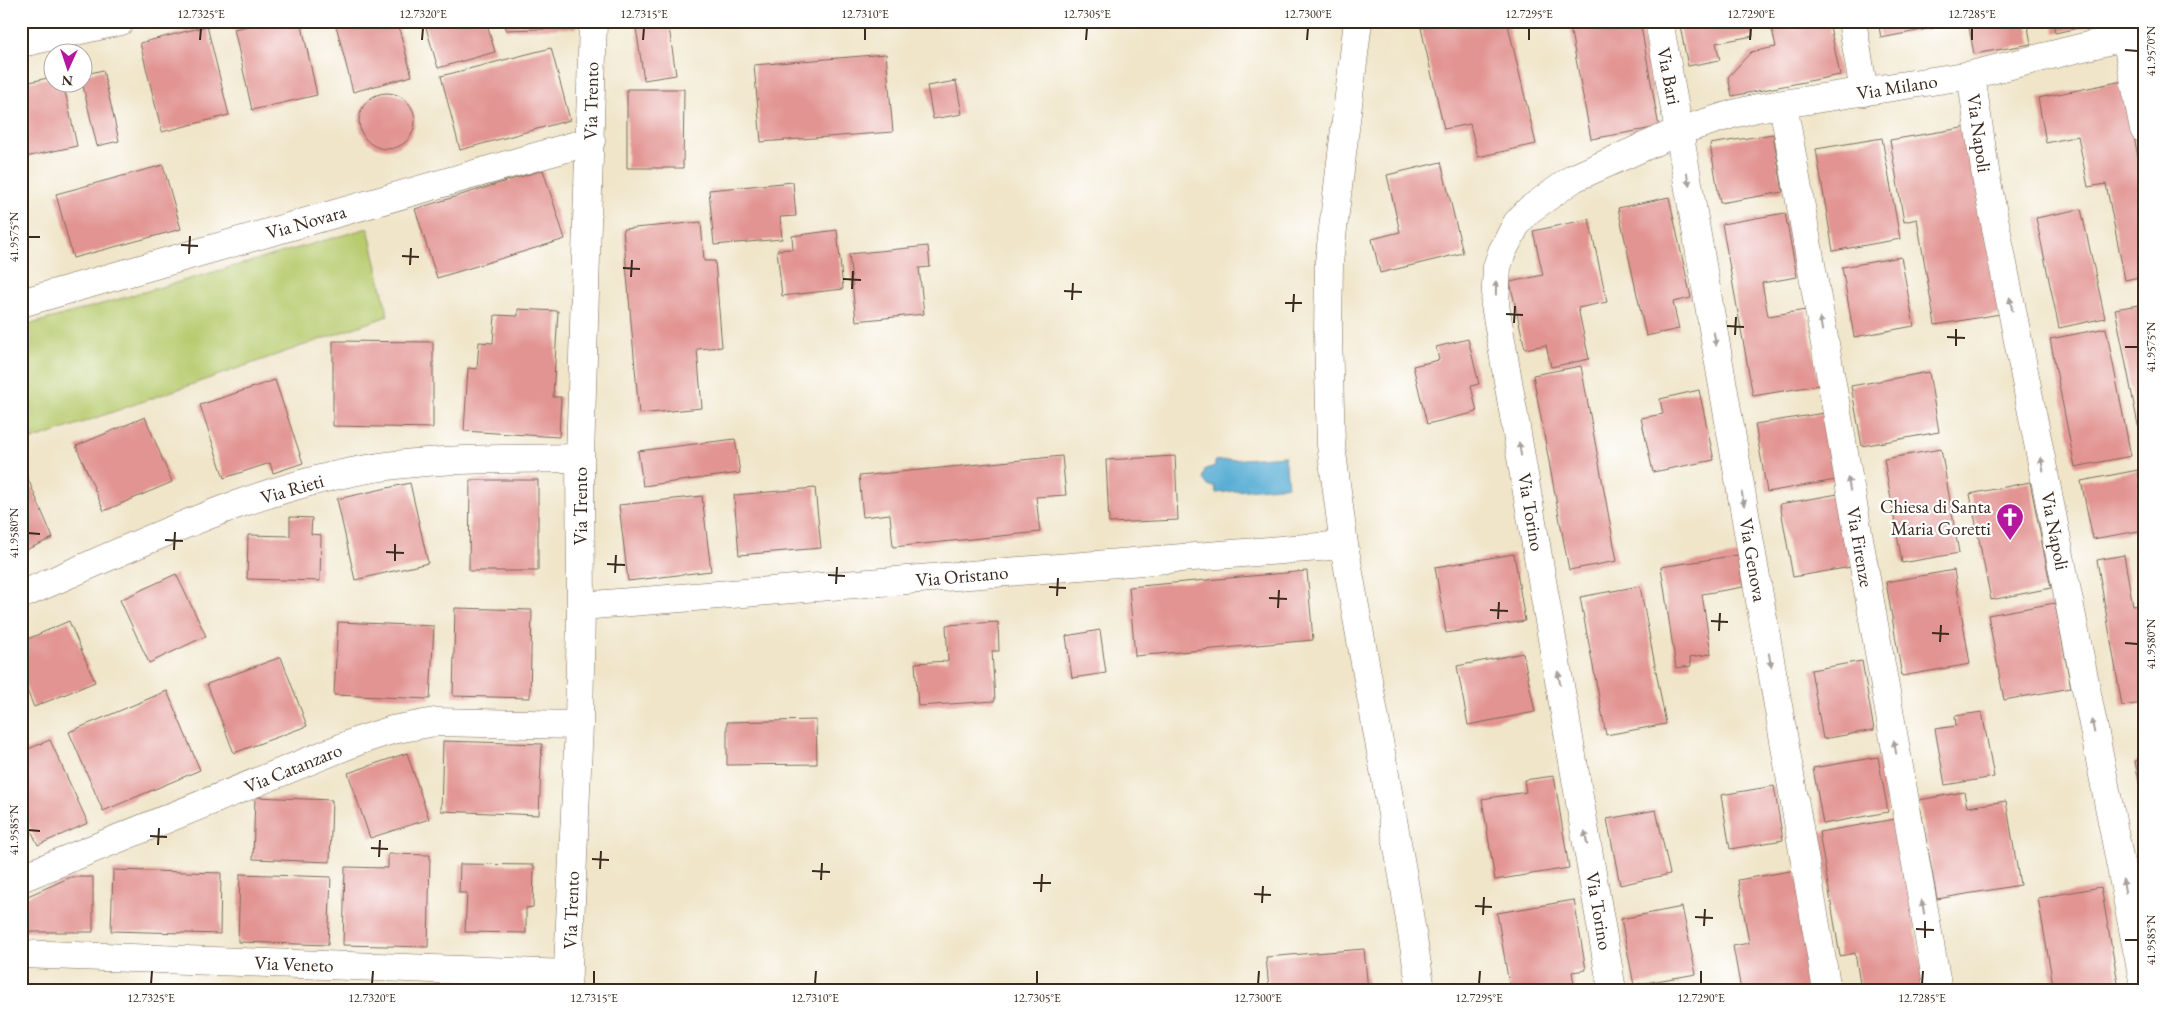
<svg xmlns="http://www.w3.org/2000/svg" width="2165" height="1011" font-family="'EB Garamond',serif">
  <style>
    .green { fill: #b8cb6e; stroke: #7a7a46 }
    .water { fill: #58add4; stroke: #4a6c79 }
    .building { fill: #e29492 }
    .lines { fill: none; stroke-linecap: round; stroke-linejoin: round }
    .minor-casing { stroke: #7a6b5a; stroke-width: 29 }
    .minor { stroke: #fff; stroke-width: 28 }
    .oneway { fill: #a79f9a }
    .ticks { fill: none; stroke: #3b2a1e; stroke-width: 2 }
    .labels { text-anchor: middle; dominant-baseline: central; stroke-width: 4.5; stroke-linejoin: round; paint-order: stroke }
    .street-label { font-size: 19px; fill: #3b2a1e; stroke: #fff }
    .poi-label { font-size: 19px; fill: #3b2a1e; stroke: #fff; text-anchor: end }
    .neatline { fill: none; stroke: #3b2a1e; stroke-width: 2 }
    .ticks-label { font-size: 12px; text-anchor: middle; fill: #3b2a1e }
  </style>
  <rect width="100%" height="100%" fill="#fff"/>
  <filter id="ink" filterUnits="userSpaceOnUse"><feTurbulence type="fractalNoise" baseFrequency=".02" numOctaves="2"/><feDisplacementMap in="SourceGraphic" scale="10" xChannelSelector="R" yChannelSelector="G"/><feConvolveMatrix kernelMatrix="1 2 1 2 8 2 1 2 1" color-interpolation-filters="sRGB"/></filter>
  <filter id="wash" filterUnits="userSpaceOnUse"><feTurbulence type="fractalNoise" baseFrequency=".0096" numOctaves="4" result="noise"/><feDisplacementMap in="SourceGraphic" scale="20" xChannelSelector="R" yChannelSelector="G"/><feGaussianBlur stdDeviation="1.12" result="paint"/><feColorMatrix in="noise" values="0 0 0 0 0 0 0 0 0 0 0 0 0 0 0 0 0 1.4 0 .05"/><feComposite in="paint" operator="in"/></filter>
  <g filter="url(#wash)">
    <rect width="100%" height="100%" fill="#f0e5c9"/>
    <path class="green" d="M368,228L388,316L21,444V327Z"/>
    <path class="water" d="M1285,456L1288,486L1216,493L1215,486H1208L1203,479L1205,469L1215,466V461Z"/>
    <g id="blocks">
      <path class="building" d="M270,21H301L317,95L252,110L234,29Z
        M335,21H397L412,76L353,92Z
        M424,21H486L495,52L438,68Z
        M505,21H577V28L506,30Z
        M635,21H668L676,75L644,80Z
        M1449,21H1507L1536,144L1478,157L1470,124L1444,129L1421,28Z
        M1602,21H1640L1659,127L1591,139L1570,27Z
        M1679,21H1750L1753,36L1716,43L1720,60L1688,66Z
        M1770,21H1829L1840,75L1732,96L1728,77L1751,52L1776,47Z
        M1878,21H1937L1938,27L1881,38Z
        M1968,21H2027L2031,44L1974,54Z
        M2053,21H2106V22L2055,33Z
        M207,26L229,115L162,132L140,43Z
        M551,48L570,120L460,150L441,76Z
        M886,54L893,132L761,142L754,65Z
        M103,70L119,141L97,146L82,82V75Z
        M52,77V82H63L77,146L21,158V84Z
        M956,81L962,114L933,119L927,86Z
        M2123,81L2144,187V276L2125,280L2106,184L2088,187L2078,136L2046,143L2038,98Z
        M627,89H684L683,168H627Z
        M359 121a28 28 0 1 1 56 0a28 28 0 1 1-56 0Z
        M1968,127L2000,314L1935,325L1917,219L1904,222L1890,140Z
        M1773,134L1783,192L1720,203L1710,144Z
        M1882,138L1900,239L1833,251L1816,149Z
        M1441,162L1463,253L1380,273L1372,239L1400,232L1387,175Z
        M163,165L181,229L73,258L56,194Z
        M543,170L565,239L437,278L415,209Z
        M793,182L796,216L780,217L782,239L714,245L709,190Z
        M1669,197L1691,298L1673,302L1679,329L1646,336L1618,208Z
        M2081,209L2105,318L2059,328L2036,218Z
        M1785,213L1797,277L1762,283L1768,316L1806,310L1819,385L1753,396L1722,224Z
        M1589,219L1607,302L1578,308L1589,359L1551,367L1546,345L1525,349L1510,282L1543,275L1533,231Z
        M701,222L704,261H715L722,347L697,349L702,408L639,414L623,229Z
        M837,230L843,289L782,296L777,250L793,249L792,236Z
        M928,246L930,267L919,268L924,314L856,321L849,254Z
        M1901,257L1914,326L1854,337L1842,267Z
        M2144,304V450H2143L2115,309Z
        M518,309L558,311L553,397H561L559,437L464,431L468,368L477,369L479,342L493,343L495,315L518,316Z
        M2106,328L2131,456L2075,467L2050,339Z
        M1468,339L1479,384L1471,386L1477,412L1427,424L1413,366L1439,360L1436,347Z
        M333,341L433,342V428L333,426Z
        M1581,366L1617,561L1569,570L1533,375Z
        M1929,372L1939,432L1862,446L1851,386Z
        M275,380L303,463L273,473L270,463L224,478L200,405Z
        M1699,390L1714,460L1653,472L1641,418L1663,414L1660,399Z
        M1824,413L1836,480L1767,492L1755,424Z
        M145,417L172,482L104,511L76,446Z
        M735,439L740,473L643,486L638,451Z
        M1941,449L1959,553L1902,563L1884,459Z
        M1062,456L1066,495L1036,497L1040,532L893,547L890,514L863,517L859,476Z
        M1175,456L1178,520L1109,523L1106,460Z
        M21,467H23L53,538L21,552Z
        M2138,470L2139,479L2144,478V530L2093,539L2081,481Z
        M470,480H538V571H469Z
        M2030,482L2051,588L1991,600L1970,494Z
        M410,483L428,563L355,580L337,499Z
        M815,488L821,548L739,555L734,495Z
        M1838,494L1851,567L1793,577L1780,504Z
        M702,496L711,571L628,581L619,505Z
        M290,517L312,518L311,534L321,535L320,581L247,579L248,535L290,536Z
        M1514,554L1525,621L1446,633L1435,567Z
        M1738,555L1743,587L1702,594L1711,654L1690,657L1691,666L1676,668L1661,567Z
        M2124,555L2133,606L2144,604V703L2122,706L2097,560Z
        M1954,570L1970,664L1902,676L1886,582Z
        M1307,571L1313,640L1135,656L1129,587Z
        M176,574L206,636L149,663L120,600Z
        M1640,586L1666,724L1606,735L1580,597Z
        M2055,603L2071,688L2004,700L1988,615Z
        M455,608L532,610L530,698L453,696Z
        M69,621L95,682L34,707L21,676V642Z
        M338,622L434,626L430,699L334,695Z
        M998,622L999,651H992L995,701L918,706L915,663L948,661L946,625Z
        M1100,630L1106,673L1072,678L1066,636Z
        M1523,653L1535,712L1468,725L1457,666Z
        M281,657L307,726L234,753L207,684Z
        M1862,661L1874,730L1823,739L1811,670Z
        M167,691L200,770L103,811L69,732Z
        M1982,712L1994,777L1945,785L1935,729L1956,726L1955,716Z
        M816,720L817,764L727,765V722Z
        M50,740L88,823L38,845L21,809V752Z
        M443,741L542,744L539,815L441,811Z
        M407,753L429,819L370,838L348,773Z
        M1878,757L1888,812L1823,824L1813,768Z
        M2144,759V804H2143L2135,761Z
        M1554,776L1569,868L1495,880L1482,799L1526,792L1524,780Z
        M1774,786L1783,840L1730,849L1721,795Z
        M1964,792L1967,807L2006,801L2020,885L1937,899L1919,800Z
        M255,797L332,800L330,862L253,859Z
        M1656,810L1670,874L1620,885L1607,819Z
        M1896,819L1926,990H1861L1855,953L1840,956L1819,832Z
        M388,854L430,855L428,947L343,945L345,867L388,868Z
        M460,864L534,865L533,907L526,908V933L465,932L467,893H459Z
        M113,870L221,873L220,934L111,931Z
        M1796,870L1818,990H1741L1733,946L1749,943L1738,880Z
        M240,874L331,877L328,945L238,942Z
        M71,877H93V932H21V899Z
        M2101,887L2118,983L2083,990H2054L2038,898Z
        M1574,900L1586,970L1572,972L1575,990H1510L1497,913Z
        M1682,907L1696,974L1634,985L1621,919Z
        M1364,949L1368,990H1269L1266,957Z"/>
    </g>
  </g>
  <g filter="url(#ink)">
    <use href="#blocks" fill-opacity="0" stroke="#7a6b5a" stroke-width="1"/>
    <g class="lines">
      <g class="minor-casing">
        <path id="minor" d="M1358,21L1329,262L1328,334L1331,445L1344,545L1403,876L1421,990
          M1659,21L1679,131L1827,990
          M1852,21L1864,92
          M2126,37L2144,129
          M21,43L121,21
          M1971,75L1986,177L2144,985
          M1783,104L1938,990
          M21,303L591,141
          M21,595C141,544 264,481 395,465C456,458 519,459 580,458
          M581,606L1344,545
          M21,878L358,741L392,730L435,722L579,725
          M21,954L568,974
          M567,990L579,725L581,606L580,458L593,21
          M1612,990L1495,305L1497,267L1502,252L1517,223L1529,210L1574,178L1679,131L1733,114L1757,108L1971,75L2144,32"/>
      </g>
      <use href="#minor" class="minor"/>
    </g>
    <defs><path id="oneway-solid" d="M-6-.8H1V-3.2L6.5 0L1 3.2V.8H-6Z" transform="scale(1.25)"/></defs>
    <g class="oneway">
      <use href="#oneway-solid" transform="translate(1688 179) rotate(80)"/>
      <use href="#oneway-solid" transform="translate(1496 288) rotate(-89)"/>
      <use href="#oneway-solid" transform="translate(2011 304) rotate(-101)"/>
      <use href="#oneway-solid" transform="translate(1821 324) rotate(-100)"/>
      <use href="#oneway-solid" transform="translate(1715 339) rotate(80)"/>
      <use href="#oneway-solid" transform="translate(1520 449) rotate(-100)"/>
      <use href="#oneway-solid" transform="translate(2042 464) rotate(-101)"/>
      <use href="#oneway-solid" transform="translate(1849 484) rotate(-100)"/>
      <use href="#oneway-solid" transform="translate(1743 499) rotate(80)"/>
      <use href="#oneway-solid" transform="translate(1770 660) rotate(80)"/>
      <use href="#oneway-solid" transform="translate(1559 678) rotate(-100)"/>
      <use href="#oneway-solid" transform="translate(2093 726) rotate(-101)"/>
      <use href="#oneway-solid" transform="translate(1895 747) rotate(-100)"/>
      <use href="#oneway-solid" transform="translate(1586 838) rotate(-100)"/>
      <use href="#oneway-solid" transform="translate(2124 886) rotate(-101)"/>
      <use href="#oneway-solid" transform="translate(1923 907) rotate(-100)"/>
    </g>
  </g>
  <path class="ticks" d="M200,40L201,28M422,40L423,28M643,40L644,28M865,40V28M1086,40L1087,28M1307,40L1308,28M1529,40V28M1750,40L1751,28M1972,40V28M2125,50L2138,51M28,237H40M181,245L198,246M189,254L190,236M402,256L419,257M410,265L411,248M623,268L640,269M631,277L632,260M843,279L861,280M852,289L853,271M1064,291L1082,292M1072,300L1073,283M1285,303H1302M1293,312L1294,294M1506,314L1523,315M1514,323L1515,306M1727,326L1744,327M1735,335L1736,317M1947,337L1965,338M1956,346V329M2125,347H2138M28,533L40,534M165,540L183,541M174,550L175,532M386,552L404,553M395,561V544M607,564L625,565M615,573L616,555M828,575L845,576M836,584L837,567M1049,587L1066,588M1057,596L1058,578M1269,598L1287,599M1278,608L1279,590M1490,610L1508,611M1498,619L1499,602M1711,621L1728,622M1719,631L1720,613M1932,633L1949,634M1940,642L1941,625M2125,643L2138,644M28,830L40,831M150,836L167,837M158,845L159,828M371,848L388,849M379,857L380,840M592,859L609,860M600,869L601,851M812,871L830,872M821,880L822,863M1033,883H1051M1041,892L1042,874M1254,894L1271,895M1262,903L1263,886M1475,906L1492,907M1483,915L1484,897M1695,917L1713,918M1704,926L1705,909M1916,929L1934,930M1925,938V921M2125,940H2138M151,984L152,971M372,984L373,971M594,984V971M815,984L816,971M1037,984V971M1258,984L1259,971M1479,984L1480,971M1701,984V971M1922,984L1923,971"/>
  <defs>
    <g id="church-pin" transform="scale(1.4375)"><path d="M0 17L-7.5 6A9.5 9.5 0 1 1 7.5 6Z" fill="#b5179e" stroke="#fff"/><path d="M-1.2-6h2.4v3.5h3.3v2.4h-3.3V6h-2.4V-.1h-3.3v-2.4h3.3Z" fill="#fff"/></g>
  </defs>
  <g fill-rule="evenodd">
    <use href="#church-pin" x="2010" y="517"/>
  </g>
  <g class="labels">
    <g class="street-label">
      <text transform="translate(1669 76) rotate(79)">Via Bari</text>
      <text transform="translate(1897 87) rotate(-9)">Via Milano</text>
      <text transform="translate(591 101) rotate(-89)">Via Trento</text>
      <text transform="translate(1979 133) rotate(82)">Via Napoli</text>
      <text transform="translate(306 222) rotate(-16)">Via Novara</text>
      <text transform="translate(292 489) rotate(-16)">Via Rieti</text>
      <text transform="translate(580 506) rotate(-90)">Via Trento</text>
      <text transform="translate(1531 512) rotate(80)">Via Torino</text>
      <text transform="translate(2055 531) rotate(79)">Via Napoli</text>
      <text transform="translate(1860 547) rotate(80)">Via Firenze</text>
      <text transform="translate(1753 560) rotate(80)">Via Genova</text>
      <text transform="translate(962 576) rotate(-5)">Via Oristano</text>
      <text transform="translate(293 768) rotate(-22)">Via Catanzaro</text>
      <text transform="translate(571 910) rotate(-88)">Via Trento</text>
      <text transform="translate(1599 911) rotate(80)">Via Torino</text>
      <text transform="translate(294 964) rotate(2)">Via Veneto</text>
    </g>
    <g class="poi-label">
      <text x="1991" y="506">Chiesa di Santa<tspan x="1991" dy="22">Maria Goretti</tspan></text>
    </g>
  </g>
  <rect width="2165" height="1011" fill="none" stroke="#fff" stroke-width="55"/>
  <g transform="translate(68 68) rotate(183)"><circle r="24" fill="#ffffff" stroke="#b1aaa5"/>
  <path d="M0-4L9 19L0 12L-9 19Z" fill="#b5179e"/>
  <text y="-8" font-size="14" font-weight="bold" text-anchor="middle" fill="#3b2a1e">N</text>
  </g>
  <rect x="28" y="28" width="2110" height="956" class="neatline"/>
  <g class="ticks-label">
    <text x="201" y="18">12.7325°E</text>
    <text x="423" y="18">12.7320°E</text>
    <text x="644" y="18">12.7315°E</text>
    <text x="865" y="18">12.7310°E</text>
    <text x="1087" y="18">12.7305°E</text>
    <text x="1308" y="18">12.7300°E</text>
    <text x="1529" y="18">12.7295°E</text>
    <text x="1751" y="18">12.7290°E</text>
    <text x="1972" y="18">12.7285°E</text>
    <text transform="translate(2151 51) rotate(-90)" y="4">41.9570°N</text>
    <text transform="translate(14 237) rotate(-90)" y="4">41.9575°N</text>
    <text transform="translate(2151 347) rotate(-90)" y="4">41.9575°N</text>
    <text transform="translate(14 533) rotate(-90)" y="4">41.9580°N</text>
    <text transform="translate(2151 644) rotate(-90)" y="4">41.9580°N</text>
    <text transform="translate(14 830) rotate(-90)" y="4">41.9585°N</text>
    <text transform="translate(2151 940) rotate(-90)" y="4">41.9585°N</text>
    <text x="151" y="1002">12.7325°E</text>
    <text x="372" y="1002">12.7320°E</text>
    <text x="594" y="1002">12.7315°E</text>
    <text x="815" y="1002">12.7310°E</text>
    <text x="1037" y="1002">12.7305°E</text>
    <text x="1258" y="1002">12.7300°E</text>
    <text x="1479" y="1002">12.7295°E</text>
    <text x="1701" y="1002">12.7290°E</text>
    <text x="1922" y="1002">12.7285°E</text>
  </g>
</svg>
